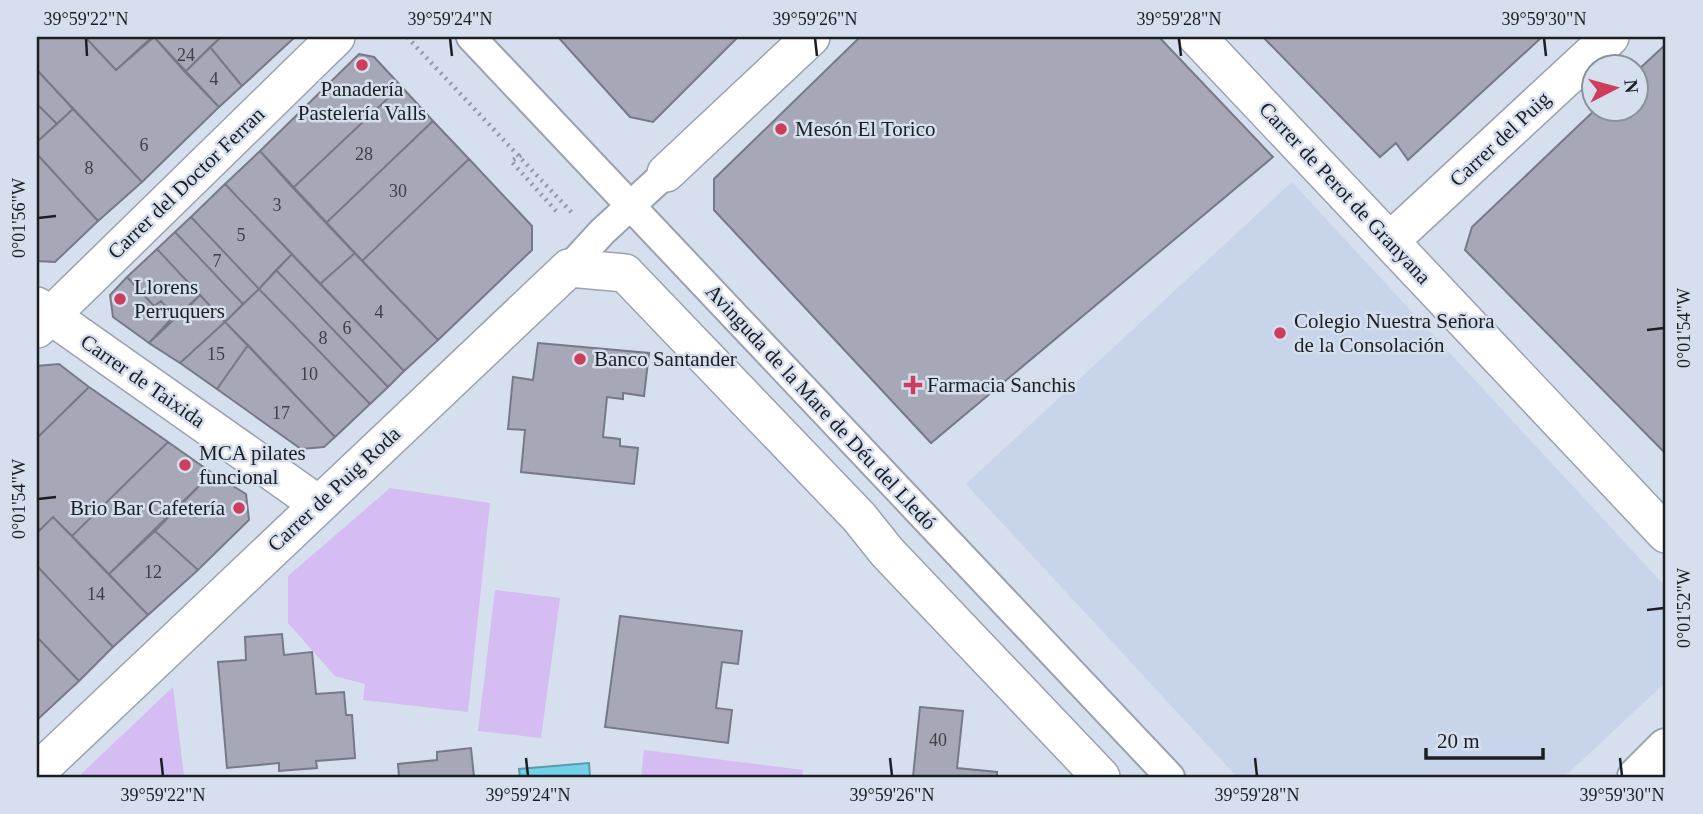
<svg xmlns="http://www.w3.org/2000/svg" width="1703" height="814" font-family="'Times New Roman',serif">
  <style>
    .built { fill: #c8d4e9 }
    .green { fill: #d5bcf3 }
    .water { fill: #73d2ea; stroke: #599cae; stroke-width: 2 }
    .building { fill: #a7a8b7; stroke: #787987; stroke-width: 2 }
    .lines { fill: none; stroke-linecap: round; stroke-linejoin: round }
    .pedestrian-casing { stroke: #9aa2b0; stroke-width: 32 }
    .minor-casing { stroke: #9aa2b0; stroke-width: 40 }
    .tertiary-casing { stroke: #9aa2b0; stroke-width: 42 }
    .path { stroke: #9198a2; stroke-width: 4.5; stroke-dasharray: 2 5; stroke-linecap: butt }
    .pedestrian { stroke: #fff; stroke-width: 28 }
    .minor { stroke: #fff; stroke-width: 37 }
    .tertiary { stroke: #fff; stroke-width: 38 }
    .ticks { fill: none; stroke: #1b1e23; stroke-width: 2.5 }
    .poi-dot { fill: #cd3d5c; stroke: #d6dfed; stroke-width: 2.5 }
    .labels { text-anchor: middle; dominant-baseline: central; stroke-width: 5; stroke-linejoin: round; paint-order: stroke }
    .number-label { font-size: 18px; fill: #3e4048 }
    .poi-label { font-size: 21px; fill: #1b1e23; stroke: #d6dfed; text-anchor: start }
    .street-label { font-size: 21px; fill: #1b1e23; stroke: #d6dfed }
    .neatline { fill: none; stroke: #1b1e23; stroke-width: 2.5 }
    .ticks-label { font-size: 18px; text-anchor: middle; fill: #1b1e23 }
  </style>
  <rect width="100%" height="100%" fill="#d6dfed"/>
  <path class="built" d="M1292,182L1666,587V682L1564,777H1237L966,484Z"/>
  <path class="green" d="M390,488L490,503L468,712L363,700L365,684L335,676L288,623V576Z
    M495,590L560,598L541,738L478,731Z
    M173,687L184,776L78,777Z
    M644,750L803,770L802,777H641Z"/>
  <path class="water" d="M589,763L590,777H520L519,769Z"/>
  <path class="building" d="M37,37H85L116,70L154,37L219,107L142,182L37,70Z
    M85,37H152L116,70Z
    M154,37H221L185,72Z
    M221,37H295L242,86L210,47Z
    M558,37H738L653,122L630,117Z
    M860,37H1159L1273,157L931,443L714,210V179Z
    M1263,37H1542L1408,160L1396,143L1380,157Z
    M1666,44V454L1465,250L1472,227L1597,108H1636V72Z
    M210,47L242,86L219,107L185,72Z
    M359,54L374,57L401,86L293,188L260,151Z
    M37,70L73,109L57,124L37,104Z
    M401,86L433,121L326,223L293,188Z
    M37,104L57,124L39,140L37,137Z
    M73,109L142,182L98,221L37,154V142Z
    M433,121L469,159L362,261L326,223Z
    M260,151L355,253L320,284L225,184Z
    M37,154L98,221L55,262L37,261Z
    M469,159L532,226V250L438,340L362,261Z
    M225,184L292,254L259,289L191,217Z
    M191,217L259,289L243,304L175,232Z
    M175,232L243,304L225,322L157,249Z
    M157,249L200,295L185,311L182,309L174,316L161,301L154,306L127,277Z
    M355,253L438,340L404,371L320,284Z
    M292,254L404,371L388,387L276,270Z
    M276,270L388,387L370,404L259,289Z
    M127,277L154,306L161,301L174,316L149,343L113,317L110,295Z
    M259,289L370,404L335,437L225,322Z
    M200,295L225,322L180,363L149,343Z
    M225,322L248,345L217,389L180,363Z
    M538,343L649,353L644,396L623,393V399L607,397L603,437L620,439V446L638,448L634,484L521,472L525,430L508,429L513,377L533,380Z
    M248,345L335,437L324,447L301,449L217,389Z
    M59,364L89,387L37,438V366Z
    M89,387L168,442L72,536L53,517L40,530L37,527V438Z
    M168,442L212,473L109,574L72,536Z
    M212,473L246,494L249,520L198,570L155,531Z
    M53,517L148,615L113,647L37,566V533Z
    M155,531L198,570L148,615L109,574Z
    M37,566L113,647L79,681L37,637Z
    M620,616L742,631L738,664L722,662L716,708L732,710L728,743L605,727Z
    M282,634L284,655L312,652L316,694L344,692L346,715H352L355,758L316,761L317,768L279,771V763L227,768L218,662L246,660L245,637Z
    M37,637L79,681L37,720Z
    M920,707L963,711L957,768L997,772V777H913Z
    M471,748L474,777H399L398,764L437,760V752Z"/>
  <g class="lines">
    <g class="pedestrian-casing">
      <path id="pedestrian" d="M471,37L1170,777
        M569,268L602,232L666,173"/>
    </g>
    <g class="minor-casing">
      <path id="minor" d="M1197,37L1666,534
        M666,173L811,37
        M1390,241L1610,37
        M37,306L318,504
        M37,329L336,37
        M37,772L569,268L625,273L859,517L887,552L1101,777"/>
    </g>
    <g class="tertiary-casing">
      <path id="tertiary" d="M1637,777L1666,748"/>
    </g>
    <path class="path" d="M407,37L574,215
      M521,155L511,161L558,213"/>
    <use href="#pedestrian" class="pedestrian"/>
    <use href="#minor" class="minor"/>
    <use href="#tertiary" class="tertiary"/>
  </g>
  <path class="ticks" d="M86,38L87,56M450,38L452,56M815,38L817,56M1179,38L1181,56M1544,38L1546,56M38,218L56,216M1647,330L1664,328M38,499L56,497M1647,610L1664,608M161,758L163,776M526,758L528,776M890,758L892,776M1255,758L1257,776M1620,758L1622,776"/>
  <g class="poi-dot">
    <circle cx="362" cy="65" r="7"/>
    <circle cx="781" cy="129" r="7"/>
    <circle cx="120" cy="299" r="7"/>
    <circle cx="1280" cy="333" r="7"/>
    <circle cx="580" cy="359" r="7"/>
    <path d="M909.5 374.5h7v7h7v7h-7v7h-7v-7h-7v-7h7z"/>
    <circle cx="185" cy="465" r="7"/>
    <circle cx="239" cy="508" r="7"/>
  </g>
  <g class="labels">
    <g class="number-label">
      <text x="186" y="55">24</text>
      <text x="214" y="79">4</text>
      <text x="144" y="145">6</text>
      <text x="364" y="154">28</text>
      <text x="89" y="168">8</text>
      <text x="398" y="191">30</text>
      <text x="277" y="205">3</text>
      <text x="241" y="235">5</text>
      <text x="217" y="261">7</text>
      <text x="379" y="312">4</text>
      <text x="347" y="328">6</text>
      <text x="323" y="338">8</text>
      <text x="216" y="354">15</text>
      <text x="309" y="374">10</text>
      <text x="281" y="413">17</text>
      <text x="153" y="572">12</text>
      <text x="96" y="594">14</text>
      <text x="938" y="740">40</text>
    </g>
    <g class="poi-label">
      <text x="362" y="89" text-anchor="middle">Panadería<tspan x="362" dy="24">Pastelería Valls</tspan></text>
      <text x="795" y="129">Mesón El Torico</text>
      <text x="134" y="287">Llorens<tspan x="134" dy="24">Perruquers</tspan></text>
      <text x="1294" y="321">Colegio Nuestra Señora<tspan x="1294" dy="24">de la Consolación</tspan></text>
      <text x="594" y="359">Banco Santander</text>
      <text x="927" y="385">Farmacia Sanchis</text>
      <text x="199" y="453">MCA pilates<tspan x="199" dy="24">funcional</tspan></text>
      <text x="225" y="508" text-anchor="end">Brio Bar Cafetería</text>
    </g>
    <g class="street-label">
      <text transform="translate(1500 139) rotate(-43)">Carrer del Puig</text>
      <text transform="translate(186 183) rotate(-44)">Carrer del Doctor Ferran</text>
      <text transform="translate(1345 193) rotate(47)">Carrer de Perot de Granyana</text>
      <text transform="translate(143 381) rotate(35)">Carrer de Taixida</text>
      <text transform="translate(821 407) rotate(47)">Avinguda de la Mare de Déu del Lledó</text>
      <text transform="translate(334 489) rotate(-43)">Carrer de Puig Roda</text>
    </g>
  </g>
  <rect width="1703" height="814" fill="none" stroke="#d6dfed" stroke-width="77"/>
  <g transform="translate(1615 88) rotate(84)"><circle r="33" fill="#d6dfed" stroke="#8b929c" stroke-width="2"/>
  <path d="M0-5L12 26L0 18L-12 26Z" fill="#cd3d5c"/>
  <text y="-10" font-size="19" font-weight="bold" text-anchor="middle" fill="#1b1e23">N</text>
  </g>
  <path d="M1426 748v10h117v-10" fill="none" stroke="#1b1e23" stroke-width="3.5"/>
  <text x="1437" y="748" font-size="21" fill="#1b1e23" stroke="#d6dfed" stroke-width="5" paint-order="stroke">20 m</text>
  <rect x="38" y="38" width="1626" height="738" class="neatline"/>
  <g class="ticks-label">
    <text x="86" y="25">39°59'22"N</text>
    <text x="450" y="25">39°59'24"N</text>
    <text x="815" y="25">39°59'26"N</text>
    <text x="1179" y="25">39°59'28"N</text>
    <text x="1544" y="25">39°59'30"N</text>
    <text transform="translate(19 218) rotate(-90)" y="6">0°01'56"W</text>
    <text transform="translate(1684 328) rotate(-90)" y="6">0°01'54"W</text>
    <text transform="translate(19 499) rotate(-90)" y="6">0°01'54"W</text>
    <text transform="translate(1684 608) rotate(-90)" y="6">0°01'52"W</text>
    <text x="163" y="801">39°59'22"N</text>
    <text x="528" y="801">39°59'24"N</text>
    <text x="892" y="801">39°59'26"N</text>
    <text x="1257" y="801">39°59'28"N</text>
    <text x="1622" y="801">39°59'30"N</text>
  </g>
</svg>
